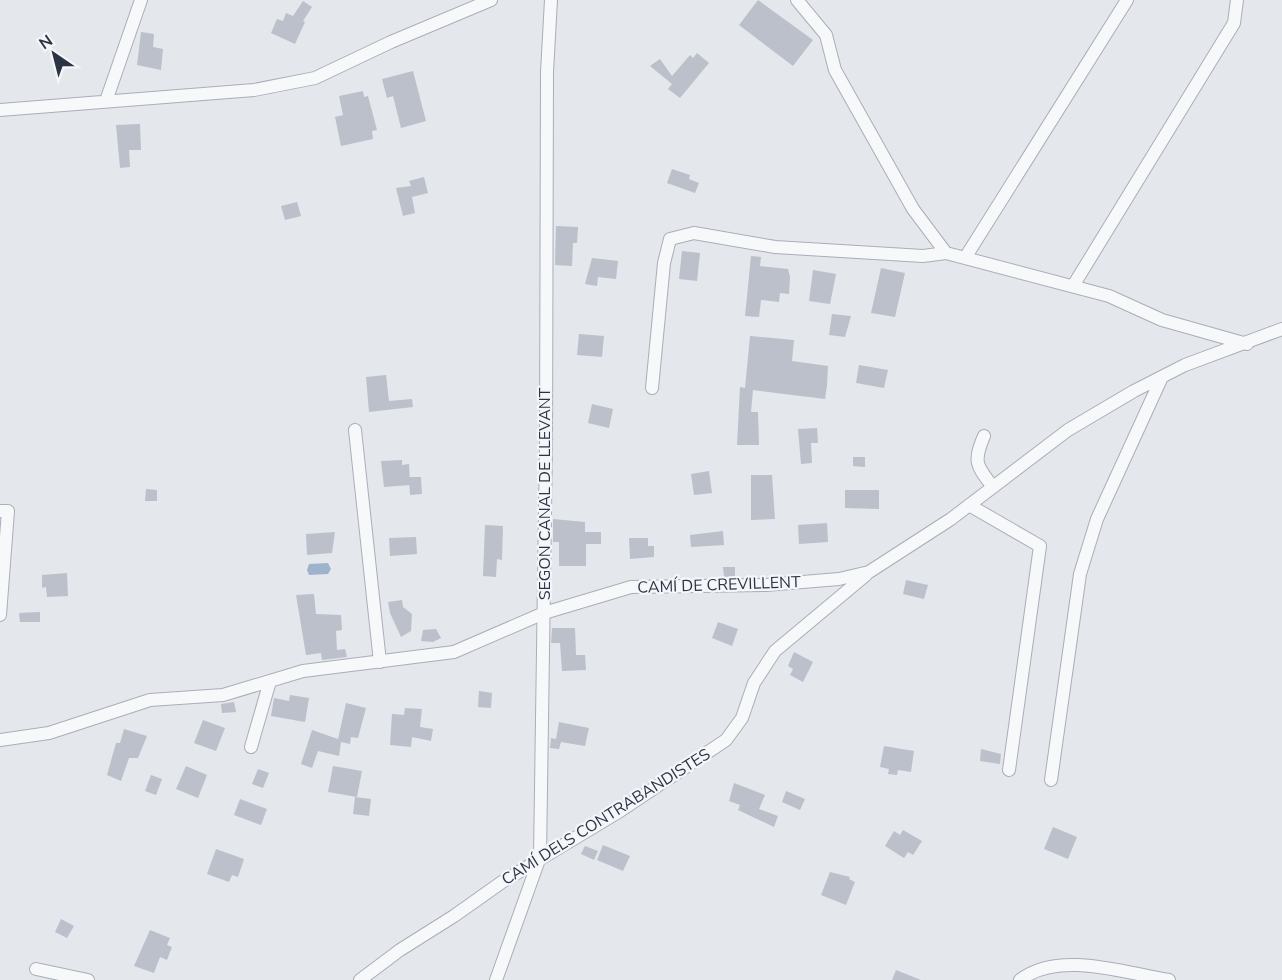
<svg xmlns="http://www.w3.org/2000/svg" width="1282" height="980" font-family="'Nunito Sans',sans-serif">
  <style>
    .water { fill: #9fb4cc }
    .building { fill: #bbc0ca }
    .lines { fill: none; stroke-linecap: round; stroke-linejoin: round }
    .minor-casing { stroke: #a9aeb7; stroke-width: 14 }
    .minor { stroke: #f7f8fa; stroke-width: 12 }
    .labels { text-anchor: middle; dominant-baseline: central; stroke-width: 4.5; stroke-linejoin: round; paint-order: stroke }
    .street-label { font-size: 16px; fill: #2b3445; stroke: #f4f6f9 }
  </style>
  <rect width="100%" height="100%" fill="#e4e7ec"/>
  <path class="water" d="M328,563L331,569L328,574L309,575L307,570L309,564Z"/>
  <path class="building" d="M758,0L813,40L793,66L739,25Z
    M303,1L312,7L303,21L305,22L295,44L271,33L277,19L283,21L286,13L293,16Z
    M141,32L154,34L153,47L163,49L161,70L137,65Z
    M697,53L709,63L680,98L668,89L672,84L650,66L660,59L672,76L690,55L693,58Z
    M413,71L426,121L401,128L393,96L387,98L382,79Z
    M363,91L364,97L368,96L377,130L372,131L373,139L341,146L335,117L343,115L339,96Z
    M140,124L141,150H129L130,167L120,168L116,125Z
    M672,169L690,175L689,179L699,183L695,193L667,183Z
    M424,177L428,193L412,197L415,213L403,216L396,188L411,186L409,181Z
    M297,202L301,216L285,220L281,206Z
    M556,226L578,227L577,243H573L572,266L555,265Z
    M682,251L700,253L697,281L679,279Z
    M751,256L761,257L760,266L788,269L790,277L789,294L780,293L779,302L761,300L759,317L745,316Z
    M592,258L618,261L616,279L598,277L597,286L585,284Z
    M881,268L905,273L895,317L871,313Z
    M813,270L836,274L830,304L809,301Z
    M832,314L851,316L845,337L829,335Z
    M579,334L604,336L602,357L577,355Z
    M750,336L794,340L792,361L828,366L827,385L825,399L753,390L751,412H758L759,445H737L740,387L745,388Z
    M859,365L888,370L884,388L856,383Z
    M386,375L389,401L412,399L413,407L369,412L366,377Z
    M592,404L613,409L609,428L588,423Z
    M817,428L818,443H811L812,463L801,464L798,429Z
    M853,457H865V467L853,466Z
    M402,460V465L409,464L410,485L384,487L381,461Z
    M709,471L712,493L694,495L691,474Z
    M751,475H772L775,519L751,520Z
    M409,477H421L422,494L410,495Z
    M146,489L157,490V501H145Z
    M845,490H879V509L845,508Z
    M553,519L585,522V532H601V544H586V566H559V542H553Z
    M827,523L828,542L799,544L798,525Z
    M485,525L503,526L502,560L497,559L496,577L483,576Z
    M723,531L724,545L691,547L690,535Z
    M335,532L332,553L307,555L306,534Z
    M416,537L417,554L390,556L389,538Z
    M629,538H648V546H654V557L630,559Z
    M723,567H735V577H724Z
    M67,573L68,596L47,597L46,587L42,588V575Z
    M906,580L928,585L924,599L903,594Z
    M314,594L316,614L341,615L342,630L336,631L337,650L345,649L347,657L322,660L321,653L306,655L296,595Z
    M402,600L403,607L412,614L411,631L401,637L390,613L388,602Z
    M40,612V622H20L19,613Z
    M718,622L738,629L732,646L712,638Z
    M552,628H575L576,655H585L586,670L562,671L560,643H551Z
    M436,629L441,638L433,642L421,641L423,630Z
    M794,652L813,662L803,682L790,675L793,669L788,666Z
    M479,691L492,693L491,708L478,707Z
    M290,695L309,698L305,722L271,716L274,698L289,701Z
    M234,702L236,712L222,713L221,704Z
    M346,703L366,708L358,738L351,737L350,744L341,742L339,756L318,751L312,768L301,764L312,730L338,739Z
    M405,708L422,709L420,727L433,729L431,741L412,737L411,747L390,745L392,714L404,715Z
    M203,720L225,728L216,751L194,743Z
    M559,722L589,728L585,746L561,742L559,749L550,748L551,738L556,739Z
    M124,729L147,736L138,758H129L121,781L107,775L116,743H120Z
    M884,746L914,751L911,772L898,770L897,775L888,774L889,769L880,767Z
    M981,749L1001,754L1000,764L980,761Z
    M186,766L207,775L198,798L176,789Z
    M333,766L362,771L357,797L328,792Z
    M258,769L269,773L263,788L252,784Z
    M151,775L162,779L156,795L145,791Z
    M734,783L765,795L759,809L778,816L774,827L738,810L740,805L729,801Z
    M786,791L805,799L800,810L782,802Z
    M355,797L371,799L369,816L353,814Z
    M240,799L267,809L261,825L234,815Z
    M1053,827L1077,837L1068,859L1044,849Z
    M903,830L922,841L913,855L908,852L904,858L885,846L894,831L900,835Z
    M603,845L630,856L623,871L597,860Z
    M585,846L598,851L594,860L581,854Z
    M216,849L244,859L238,877L232,875L229,882L207,874Z
    M830,872L850,877L849,879L855,882L846,905L821,895Z
    M61,919L74,926L67,938L55,932Z
    M150,930L170,938L167,945L172,947L167,960L160,957L154,973L134,966Z
    M896,970L921,980H892Z"/>
  <g class="lines">
    <g class="minor-casing">
      <path id="minor" d="M797,0L826,35L835,70L913,209L946,253L1109,296L1162,320L1247,344
        M106,101L141,0
        M0,110L254,90L315,78L391,42L491,0
        M965,258L1127,0
        M1073,286L1234,23L1237,0
        M652,388L664,263L670,239L694,233L775,247L923,256L946,253
        M355,430L380,662
        M984,436C973,462 976,465 993,487
        M969,505L1040,546L1009,770
        M0,511H8L0,615
        M0,740L49,733L150,700L223,695L303,671L454,652L544,613L631,587L766,585L839,579L869,572L951,519L1068,430L1134,391L1185,365L1282,329
        M251,747L270,681
        M1051,780L1080,574L1097,519L1162,377
        M36,969L88,980
        M360,980L400,950L454,916L502,882L620,811L726,740L742,718L754,683L775,651L866,575
        M496,980L540,857L546,445L547,72L551,0
        M1020,980C1059,950 1124,973 1169,980"/>
    </g>
    <use href="#minor" class="minor"/>
  </g>
  <g class="labels">
    <g class="street-label">
      <text transform="translate(545 494) rotate(-90)">SEGON CANAL DE LLEVANT</text>
      <text transform="translate(719 585) rotate(-2)">CAMÍ DE CREVILLENT</text>
      <text transform="translate(606 817) rotate(-32)">CAMÍ DELS CONTRABANDISTES</text>
    </g>
  </g>
  <g transform="translate(54 54) rotate(325)" stroke="#f4f6f9" stroke-width="4.5" paint-order="stroke">
  <path d="M0-4.5L10 22L0 15L-10 22Z" fill="#2b3445"/>
  <text y="-9" font-size="16" font-weight="bold" text-anchor="middle" fill="#2b3445">N</text>
  </g>
</svg>
